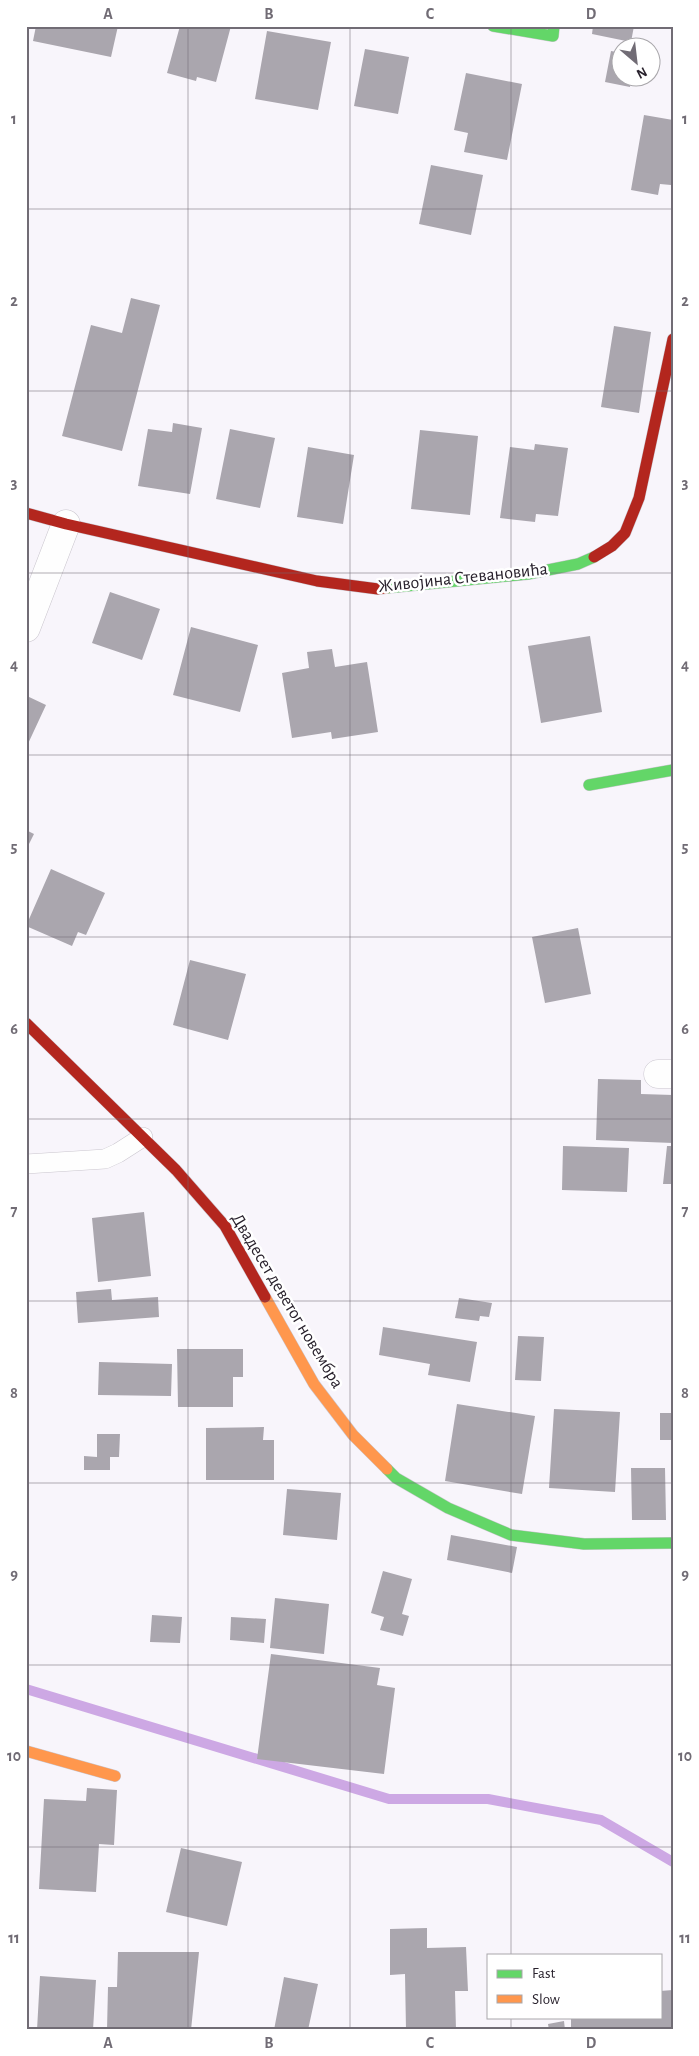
<svg xmlns="http://www.w3.org/2000/svg" width="699" height="2056" font-family="'Alegreya Sans',sans-serif">
  <style>
    .lines { fill: none; stroke-linecap: round; stroke-linejoin: round }
    .stream { stroke: #cda8e4; stroke-width: 10 }
    .building { fill: #aaa6ae }
    .lane-casing { stroke: #cac6ce; stroke-width: 20 }
    .street-casing { stroke: #cac6ce; stroke-width: 29 }
    .fast-casing { stroke: #cac6ce; stroke-width: 12 }
    .slow-casing { stroke: #cac6ce; stroke-width: 12 }
    .jam-casing { stroke: #cac6ce; stroke-width: 12 }
    .lane { stroke: #fefefe; stroke-width: 19 }
    .street { stroke: #fefefe; stroke-width: 28 }
    .fast { stroke: #63d668; stroke-width: 11 }
    .slow { stroke: #ff974d; stroke-width: 11 }
    .jam { stroke: #b3261e; stroke-width: 11 }
    .grid { fill: none; stroke: #716c75; stroke-width: 1; stroke-opacity: 0.55 }
    .labels { text-anchor: middle; dominant-baseline: central; stroke-width: 5; stroke-linejoin: round; paint-order: stroke }
    .street-label { font-size: 18px; fill: #29222d; stroke: #fff }
    .neatline { fill: none; stroke: #716c75; stroke-width: 2 }
    .grid-label { font-size: 16px; text-anchor: middle; font-weight: bold; fill: #716c75 }
  </style>
  <rect width="100%" height="100%" fill="#f8f5fb"/>
  <g class="lines">
    <path class="stream" d="M26,1689L389,1799H488L601,1820L673,1862"/>
  </g>
  <path class="building" d="M36,26H118L111,57L33,41Z
    M180,26H231L216,82L197,77L196,81L167,73Z
    M593,26H634L631,42L592,34Z
    M267,31L331,42L318,110L255,99Z
    M365,49L409,57L398,114L354,106Z
    M611,51L622,53V78H631L630,87L605,82Z
    M466,73L522,84L507,160L464,152L468,133L454,130Z
    M644,115L673,120V174L671,185L660,184L658,195L631,190Z
    M431,165L483,175L471,235L419,224Z
    M131,298L160,305L122,451L62,436L91,325L122,333Z
    M614,326L651,332L639,413L601,407Z
    M173,423L202,428L190,494L138,486L148,429L172,432Z
    M230,429L275,438L260,508L216,499Z
    M420,430L478,436L470,515L411,509Z
    M535,444L568,448L558,516L536,514L535,522L500,518L510,447L534,450Z
    M308,447L354,455L343,524L297,517Z
    M110,592L160,609L142,660L92,643Z
    M191,627L258,645L240,712L173,695Z
    M590,636L602,712L541,723L528,646Z
    M332,649L335,667L367,662L378,732L332,739L331,732L292,738L282,673L309,668L307,652Z
    M27,696L46,705L26,748V698Z
    M26,830L34,834L26,850Z
    M51,869L105,893L86,935L78,932L72,946L26,926Z
    M578,928L591,994L545,1003L532,937Z
    M190,960L246,974L228,1040L173,1025Z
    M598,1079L641,1080V1094L673,1095V1143L596,1140Z
    M563,1146L629,1148L627,1192L562,1190Z
    M667,1146H673V1184H663Z
    M144,1212L151,1276L98,1282L92,1218Z
    M111,1289L112,1300L158,1297L159,1317L78,1323L76,1292Z
    M459,1298L492,1303L489,1317L480,1316L479,1321L455,1318Z
    M383,1327L477,1342L470,1382L428,1375L430,1364L379,1355Z
    M518,1336L544,1337L541,1381L515,1380Z
    M177,1349H243V1377H233V1407H178Z
    M99,1362L172,1364L171,1396L98,1395Z
    M457,1404L535,1416L522,1494L445,1481Z
    M554,1409L620,1412L615,1492L549,1488Z
    M660,1413H673V1440H660Z
    M264,1427L263,1440H274V1480H206V1428Z
    M97,1434H120L119,1457H110V1470H84V1456L97,1457Z
    M631,1468H665L666,1520H632Z
    M287,1489L341,1493L337,1540L283,1535Z
    M451,1535L517,1547L512,1573L447,1560Z
    M383,1571L412,1579L402,1614L409,1616L403,1636L380,1630L384,1617L371,1613Z
    M275,1598L329,1604L324,1654L270,1648Z
    M152,1615L182,1617L180,1643L150,1642Z
    M231,1617L266,1619L264,1643L230,1640Z
    M271,1654L380,1668L377,1685L395,1688L384,1774L257,1759Z
    M87,1788L117,1790L114,1845L99,1844L96,1892L39,1889L44,1799L86,1801Z
    M181,1848L242,1862L227,1926L166,1912Z
    M427,1928V1948L466,1947L468,1991H455L456,2030H406L405,1974L390,1975V1929Z
    M118,1952H199L191,2030H107L108,1987H117Z
    M40,1976L96,1980L93,2030H37Z
    M284,1977L318,1984L308,2030H274Z
    M673,1990V2029L571,2030V2017H660V1991Z
    M564,2021L565,2030H549L548,2024Z"/>
  <g class="lines">
    <g class="lane-casing">
      <path id="lane" d="M26,1164L105,1159L118,1153L143,1137"/>
    </g>
    <g class="street-casing">
      <path id="street" d="M26,628L66,524
        M658,1074H673"/>
    </g>
    <g class="fast-casing">
      <path id="fast" d="M493,26L553,36L554,26
        M386,588L528,574L578,564L594,557
        M589,785L673,770
        M387,1469L396,1478L448,1508L511,1535L584,1544L673,1543"/>
    </g>
    <g class="slow-casing">
      <path id="slow" d="M265,1297L314,1384L353,1435L387,1469
        M26,1751L115,1776"/>
    </g>
    <g class="jam-casing">
      <path id="jam" d="M26,513L66,524L317,581L378,589L386,588
        M594,557L612,546L625,533L639,498L673,339
        M26,1023L176,1170L225,1226L265,1297"/>
    </g>
    <use href="#lane" class="lane"/>
    <use href="#street" class="street"/>
    <use href="#fast" class="fast"/>
    <use href="#slow" class="slow"/>
    <use href="#jam" class="jam"/>
  </g>
  <path class="grid" d="M188,26V2030M350,26V2030M511,26V1955M26,209H673M26,391H673M26,573H673M26,755H673M26,937H673M26,1119H673M26,1301H673M26,1483H673M26,1665H673M26,1847H673M511,2017V2030"/>
  <g class="labels">
    <g class="street-label">
      <text transform="translate(463 578) rotate(-6)">Живојина Стевановића</text>
      <text transform="translate(287 1301) rotate(59)">Двадесет деветог новембра</text>
    </g>
  </g>
  <rect width="699" height="2056" fill="none" stroke="#ffffff" stroke-width="55"/>
  <rect x="487" y="1954" width="175" height="65" fill="#ffffff" stroke="#a9a7ab"/>
  <rect x="497" y="1970" width="25" height="8" fill="#63d668" stroke="#a9a7ab"/>
  <text x="532" y="1978" font-size="15" fill="#29222d">Fast</text>
  <rect x="497" y="1995" width="25" height="8" fill="#ff974d" stroke="#a9a7ab"/>
  <text x="532" y="2004" font-size="15" fill="#29222d">Slow</text>
  <g transform="translate(636 62) rotate(152)"><circle r="24" fill="#ffffff" stroke="#a9a7ab"/>
  <path d="M0-4L9 19L0 12L-9 19Z" fill="#716c75"/>
  <text y="-8" font-size="14" font-weight="bold" text-anchor="middle" fill="#29222d">N</text>
  </g>
  <rect x="28" y="28" width="644" height="2000" class="neatline"/>
  <g class="grid-label">
    <text x="108" y="19">A</text>
    <text x="269" y="19">B</text>
    <text x="430" y="19">C</text>
    <text x="591" y="19">D</text>
    <text x="14" y="124">1</text>
    <text x="685" y="124">1</text>
    <text x="14" y="306">2</text>
    <text x="685" y="306">2</text>
    <text x="14" y="488">3</text>
    <text x="685" y="488">3</text>
    <text x="14" y="670">4</text>
    <text x="685" y="670">4</text>
    <text x="14" y="852">5</text>
    <text x="685" y="852">5</text>
    <text x="14" y="1034">6</text>
    <text x="685" y="1034">6</text>
    <text x="14" y="1216">7</text>
    <text x="685" y="1216">7</text>
    <text x="14" y="1398">8</text>
    <text x="685" y="1398">8</text>
    <text x="14" y="1579">9</text>
    <text x="685" y="1579">9</text>
    <text x="14" y="1761">10</text>
    <text x="685" y="1761">10</text>
    <text x="14" y="1943">11</text>
    <text x="685" y="1943">11</text>
    <text x="108" y="2048">A</text>
    <text x="269" y="2048">B</text>
    <text x="430" y="2048">C</text>
    <text x="591" y="2048">D</text>
  </g>
</svg>
